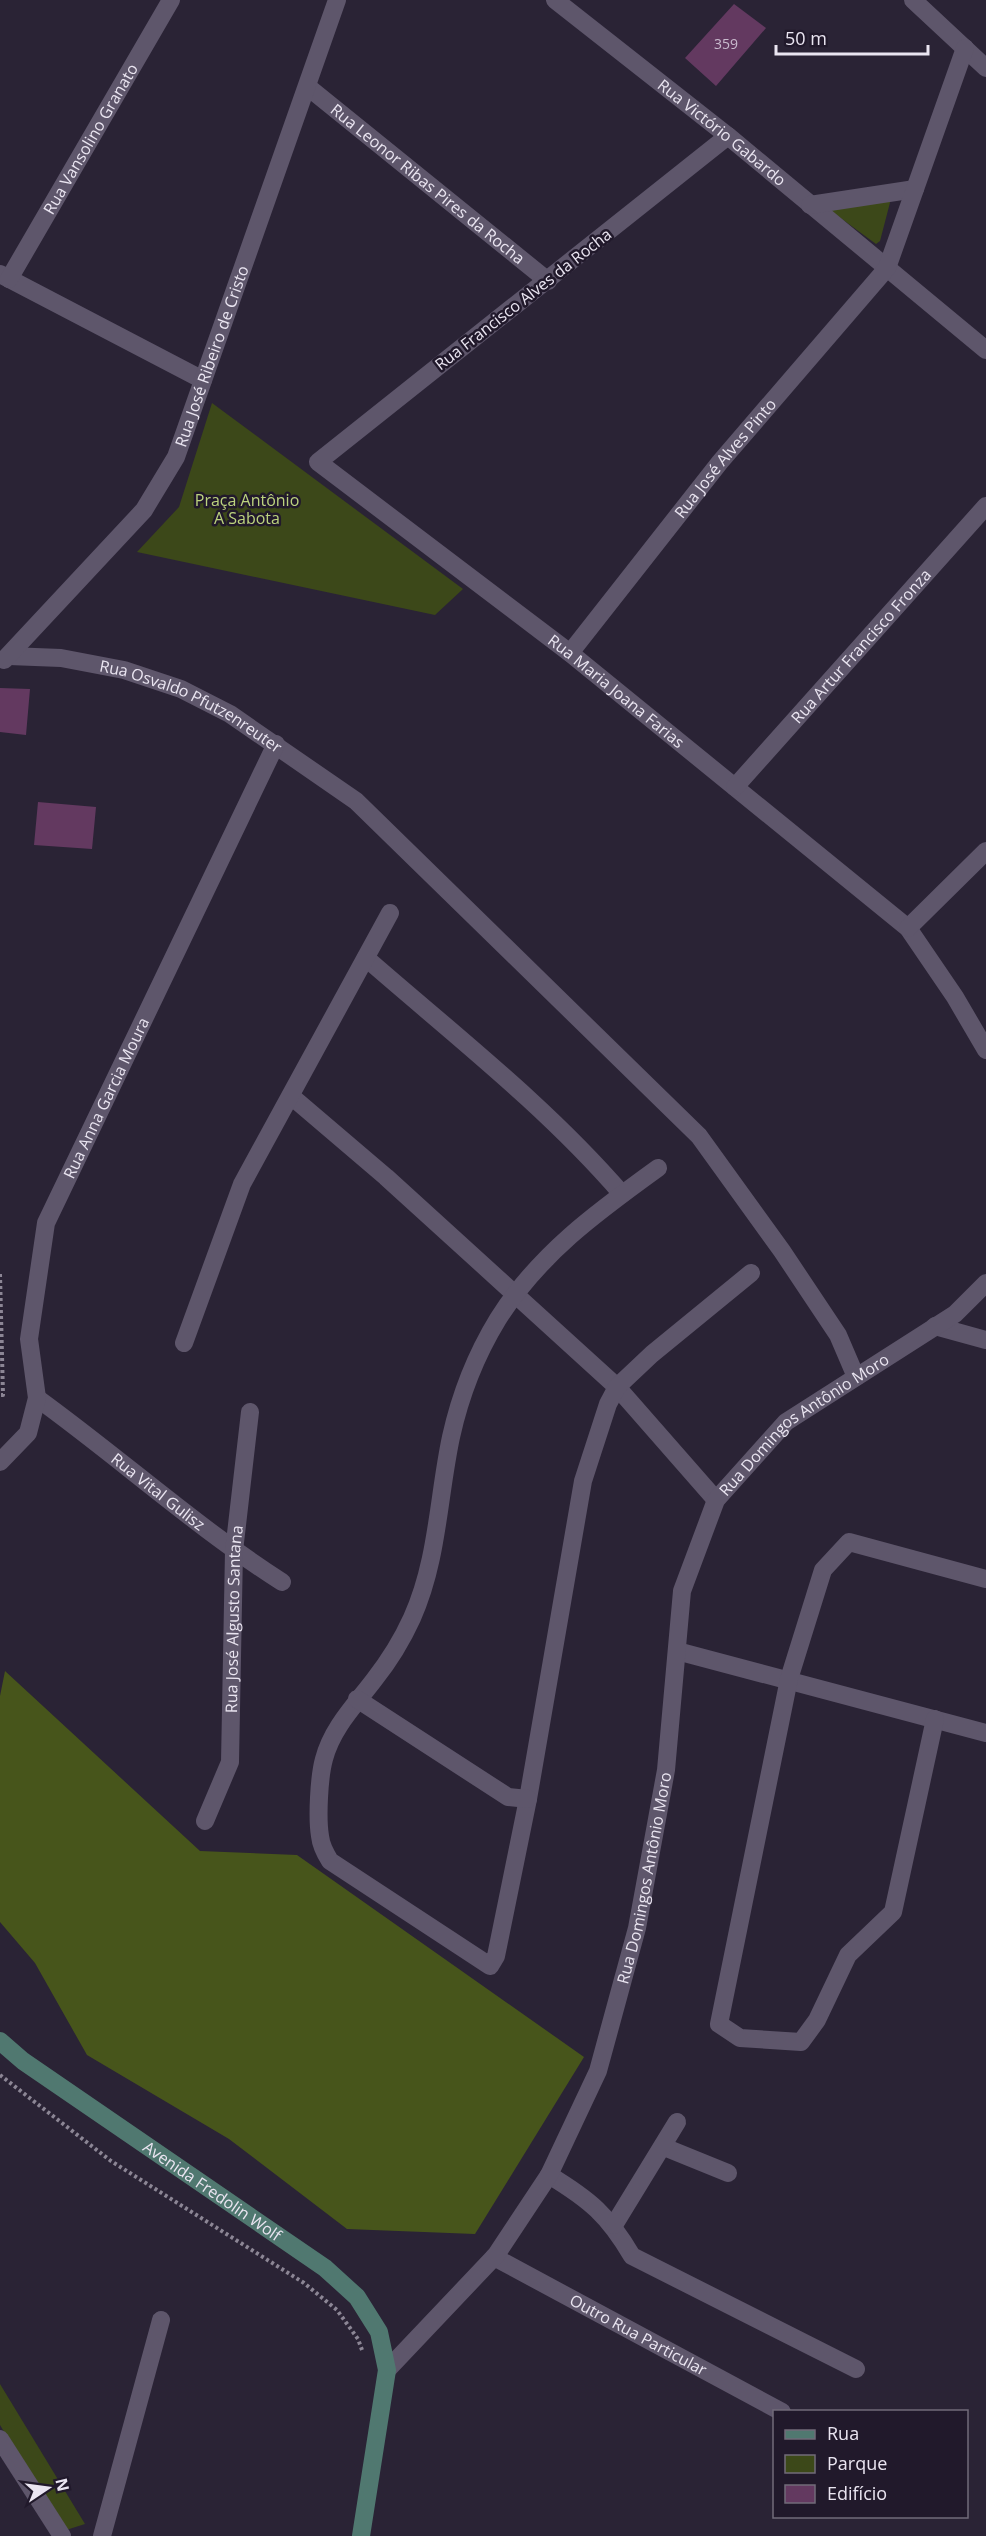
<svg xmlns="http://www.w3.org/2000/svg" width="986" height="2536" font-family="'Open Sans',sans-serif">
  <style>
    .green { fill: #3c4819 }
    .forest { fill: #47551b }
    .building { fill: #633960 }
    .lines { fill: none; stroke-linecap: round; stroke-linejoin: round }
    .path { stroke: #8c8695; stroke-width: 4; stroke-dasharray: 3 3; stroke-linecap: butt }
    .street { stroke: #5e566b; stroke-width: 18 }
    .secondary { stroke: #507870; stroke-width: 18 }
    .labels { text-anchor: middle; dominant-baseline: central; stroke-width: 5; stroke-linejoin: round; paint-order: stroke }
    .number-label { font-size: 14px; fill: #c8bacd }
    .street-label { font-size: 16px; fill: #eae5f1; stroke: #21192b }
    .park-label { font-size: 16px; fill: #bcd37e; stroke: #21192b }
  </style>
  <rect width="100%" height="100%" fill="#2a2335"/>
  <path class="green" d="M892,195L880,241L876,244L827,208Z
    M212,403L463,589L435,615L137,552L179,507Z
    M0,2384L85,2524L63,2531L0,2425Z"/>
  <path class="forest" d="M5,1671L200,1851L297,1855L584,2057L475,2234L347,2229L229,2139L87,2055L35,1963L0,1922V1696Z"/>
  <path class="building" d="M734,4L766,28L716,86L685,58Z
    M0,688L30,689L26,735L0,732Z
    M38,802L96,807L92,849L34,845Z"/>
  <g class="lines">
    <path class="path" d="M0,1274L3,1395H0
      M0,2075L111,2161L304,2283L337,2310L358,2339L362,2350"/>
    <g class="street">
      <path id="s1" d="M555,0L728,136L986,350"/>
      <path d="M913,0L986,68"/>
      <path id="s2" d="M308,87L548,281"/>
      <path id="s3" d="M728,136L318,462L570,653L908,928L955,997L986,1050"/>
      <path d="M810,205L915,189"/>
      <path d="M0,274L203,380"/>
      <path id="s4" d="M9,279L171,0"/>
      <path id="s5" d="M570,653L720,462L887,268L965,48"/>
      <path id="s6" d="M9,656L61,658L124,670L181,689L230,714L356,801L699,1136L782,1251L838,1335L856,1377"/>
      <path id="s7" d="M4,660L144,510L176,457L337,0"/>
      <path id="s8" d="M735,787L986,506"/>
      <path d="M908,928L986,851"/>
      <path d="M366,958C453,1034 546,1106 622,1194"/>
      <path d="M291,1096L386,1177L617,1387L716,1500"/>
      <path d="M658,1168C597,1212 539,1254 498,1319C476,1355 460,1396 451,1437C438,1498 438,1560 412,1618C402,1640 389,1661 374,1680C355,1705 332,1728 324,1759C319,1777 317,1818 320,1836C321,1846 325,1853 330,1861L490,1966L496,1956L528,1799L583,1481L608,1404L617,1387L652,1354L751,1273"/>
      <path d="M935,1326L986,1340"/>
      <path d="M184,1343L242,1184L390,913"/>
      <path id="s9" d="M37,1398C120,1458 196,1527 282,1582"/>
      <path id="s10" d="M0,1462L28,1433L37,1398L29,1339L46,1223L276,744"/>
      <path d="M677,1651L986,1733"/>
      <path d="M357,1699L508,1797L528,1799"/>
      <path d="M935,1719L893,1912L848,1955L817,2020L801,2042L740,2038L719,2024L789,1679L823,1570L849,1542L986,1579"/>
      <path id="s11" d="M205,1821L230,1762L234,1551L250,1412"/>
      <path d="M664,2147L728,2173"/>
      <path d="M549,2175C590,2200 608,2215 632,2256L856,2369"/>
      <path d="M614,2225L677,2122"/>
      <path id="s12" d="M494,2257L782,2412"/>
      <path id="s13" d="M387,2370L496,2255L549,2175L598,2071L637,1928L666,1770L682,1591L716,1500L786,1422L955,1314L986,1283"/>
      <path d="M0,2439L62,2536"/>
      <path d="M102,2536L161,2320"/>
    </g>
    <path class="secondary" id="s14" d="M0,2041L23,2061L325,2268L357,2297L379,2332L387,2370L361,2536"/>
  </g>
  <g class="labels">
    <g class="number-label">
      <text x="726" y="43">359</text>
    </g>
    <g class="street-label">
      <text stroke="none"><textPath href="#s1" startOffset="213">Rua Victório Gabardo</textPath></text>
      <text stroke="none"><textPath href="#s4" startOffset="162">Rua Vansolino Granato</textPath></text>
      <text stroke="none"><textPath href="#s2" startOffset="154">Rua Leonor Ribas Pires da Rocha</textPath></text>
      <text transform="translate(523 299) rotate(-38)">Rua Francisco Alves da Rocha</text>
      <text stroke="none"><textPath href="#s7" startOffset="374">Rua José Ribeiro de Cristo</textPath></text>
      <text stroke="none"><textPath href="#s5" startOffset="249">Rua José Alves Pinto</textPath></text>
      <text stroke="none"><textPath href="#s8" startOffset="189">Rua Artur Francisco Fronza</textPath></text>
      <text stroke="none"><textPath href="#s3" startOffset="900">Rua Maria Joana Farias</textPath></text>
      <text stroke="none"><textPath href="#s6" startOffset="192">Rua Osvaldo Pfutzenreuter</textPath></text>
      <text stroke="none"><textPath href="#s10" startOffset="392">Rua Anna Garcia Moura</textPath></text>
      <text stroke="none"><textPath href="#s13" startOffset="1072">Rua Domingos Antônio Moro</textPath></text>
      <text stroke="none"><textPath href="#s9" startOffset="153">Rua Vital Gulisz</textPath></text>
      <text stroke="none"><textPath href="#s11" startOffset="207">Rua José Algusto Santana</textPath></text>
      <text stroke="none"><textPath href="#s13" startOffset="568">Rua Domingos Antônio Moro</textPath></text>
      <text stroke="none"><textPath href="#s14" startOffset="260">Avenida Fredolin Wolf</textPath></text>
      <text stroke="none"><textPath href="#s12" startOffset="164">Outro Rua Particular</textPath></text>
    </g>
    <g class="park-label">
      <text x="247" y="500">Praça Antônio<tspan x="247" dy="18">A Sabota</tspan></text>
    </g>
  </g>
  <rect x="773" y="2410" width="195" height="108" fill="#21192b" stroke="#716b7a" stroke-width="1.5"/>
  <rect x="785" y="2430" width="30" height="9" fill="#507870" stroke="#716b7a" stroke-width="1.5"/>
  <text x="827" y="2440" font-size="18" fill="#eae5f1">Rua</text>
  <rect x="785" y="2455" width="30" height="18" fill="#3c4819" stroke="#716b7a" stroke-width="1.5"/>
  <text x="827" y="2470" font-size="18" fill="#eae5f1">Parque</text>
  <rect x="785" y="2485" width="30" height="18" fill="#633960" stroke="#716b7a" stroke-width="1.5"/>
  <text x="827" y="2500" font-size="18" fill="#eae5f1">Edifício</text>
  <g transform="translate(48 2488) rotate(77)" stroke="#21192b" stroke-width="4.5" paint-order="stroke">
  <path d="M0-4.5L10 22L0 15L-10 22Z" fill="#eae5f1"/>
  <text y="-9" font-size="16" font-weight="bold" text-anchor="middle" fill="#eae5f1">N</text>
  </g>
  <path d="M776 45v9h152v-9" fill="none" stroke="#eae5f1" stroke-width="3"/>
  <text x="785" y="45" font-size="18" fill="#eae5f1" stroke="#21192b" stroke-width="4.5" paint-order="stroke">50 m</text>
</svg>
